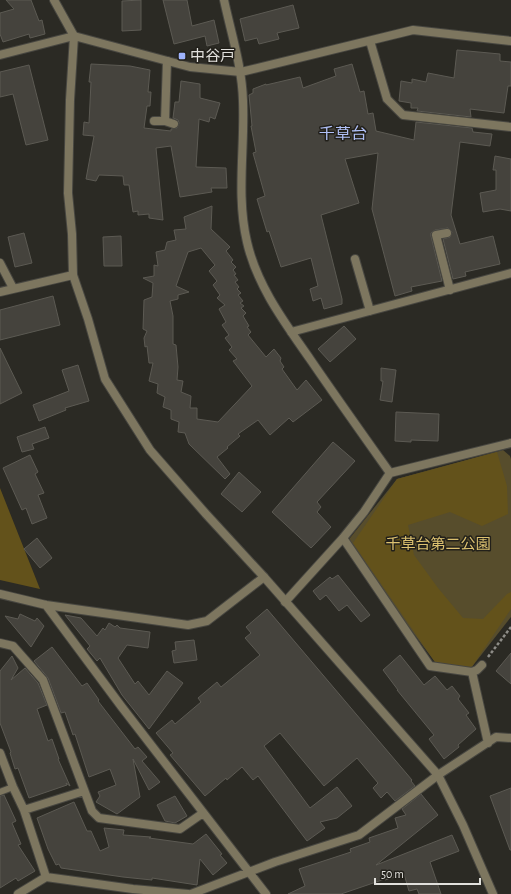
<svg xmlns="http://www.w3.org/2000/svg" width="511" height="894" font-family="'Alegreya Sans','Noto Sans JP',sans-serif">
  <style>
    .green { fill: #574d2c }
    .forest { fill: #63521b }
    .building { fill: #45433d; stroke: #5c5a53; fill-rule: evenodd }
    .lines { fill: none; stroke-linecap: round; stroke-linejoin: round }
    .service-casing { stroke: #484741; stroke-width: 8 }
    .minor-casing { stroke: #484741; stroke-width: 10 }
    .tertiary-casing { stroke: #484741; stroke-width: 10 }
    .path { stroke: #8e8d88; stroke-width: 2.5; stroke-dasharray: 3 2; stroke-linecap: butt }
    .service { stroke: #7d765f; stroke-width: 6 }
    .minor { stroke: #7d765f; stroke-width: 8 }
    .tertiary { stroke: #7d765f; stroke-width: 8 }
    .poi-dot { fill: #9fb3fd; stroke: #22201a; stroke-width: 1.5 }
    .labels { text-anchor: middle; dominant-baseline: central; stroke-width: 3; stroke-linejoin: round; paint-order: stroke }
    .poi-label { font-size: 15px; fill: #e1e0dc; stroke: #22201a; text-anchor: start }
    .park-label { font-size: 15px; fill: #dcc170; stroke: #22201a }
    .neighbourhood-label { font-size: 16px; fill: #b0c0f7; stroke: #22201a }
  </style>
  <rect width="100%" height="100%" fill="#2b2a24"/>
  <path class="green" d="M503,450L510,456L511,459V617L471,668L435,662L346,543L397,479Z"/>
  <path class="forest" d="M497,452L507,486L508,514L482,526L450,512L408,525L414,555L438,588L463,618L483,619L507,594L511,592V609L471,668L435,662L353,543L397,479Z
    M0,488L40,589L0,580Z"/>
  <path class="building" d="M6,0H31L39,21L42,20L45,34L30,38L29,34L3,42L0,34V13L14,9Z
    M141,0V30L122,31V1Z
    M163,0H187L192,26L214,20L219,43L207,46L205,36L174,44Z
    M293,5L299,28L277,33L279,39L259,44L257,38L245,41L240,19Z
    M457,50L500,54V61L511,62V86H508L504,113L470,109L471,117L417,111L418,108H411V103L399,101L401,81L412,83V79L426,82L428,73L454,78Z
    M91,64L130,66L150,70L148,92H151L150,106H147L144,128L171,131V129L177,128L179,123L178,120L173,118L175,102H179L181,81L200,84V98L220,103L215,119L210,117L209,122L199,119L196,167L226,168L227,188H211L212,192L180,197L171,146L156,148L163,220L149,218V214L138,215V211L133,212L129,185H124L123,176L99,175L96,181L86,179L94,136L83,135L84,122L89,123L91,82H89Z
    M352,64L360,92L364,91L368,114L373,113L376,131L414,140L416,122L472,128L473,132L492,134L490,146L460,142L451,215L460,244L493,236L500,264L465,272L466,276L453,279L443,239L450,237L452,232L448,228L435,230L431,233V236L442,281L411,287L412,291L395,296L372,209L378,153L345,159L359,203L321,215L342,299V304L324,309L321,298L313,301L310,289L318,286L311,258L281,267L269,231L267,232L257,199L265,196L253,153L256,152L251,126H252L249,95L253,93V89L266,84V85L300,77L303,88L336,76L334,69Z
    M29,65L48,140L26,145L13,94L0,97V72Z
    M495,156L511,159V211L500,209L483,212L480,193L496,190V170H493Z
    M212,206L211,229L230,247L226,251L233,260L231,262L236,267L233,270L236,274L234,275L238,280L235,282L239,287L237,289L241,293L238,295L243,301L240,303L244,306L241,308L246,313L243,316L249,326L247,327L251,332L248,335L266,357L274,349L281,358L280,361L284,367L282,369L297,390L306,380L322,400L293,422L289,418L270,435L258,420L238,434L240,436L227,447L228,448L217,457L230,474L225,479L189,444L185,433L178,432L179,422L171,419V410L163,407L165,397L157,393L158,384L149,381L153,363H149L147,346L145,347L144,338L147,331L143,329L144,300L152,297L153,283L143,278L154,276V265L158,266L156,252L165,250L167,242L176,240L174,230L186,229L184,217ZM201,248L215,265L209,271L217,281L213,285L220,295L217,298L225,305L219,309L226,322L222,325L229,335L225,338L232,347L229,350L237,359L233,361L252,386L218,422L197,419V408H190L191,396L181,392L183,381L177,380L178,367L176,345L173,344V316L170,301L178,299V295L189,292L176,286L188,252Z
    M24,233L32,263L15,267L8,237Z
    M121,236L122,266H104L103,237Z
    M53,296L60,325L0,340V310Z
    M344,326L356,339L330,362L318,349Z
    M0,348L22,393L0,404Z
    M78,365L89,401L65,408L66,410L39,421L33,405L69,391L62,370Z
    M381,368L396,370L392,402L380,400L383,381H381Z
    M396,412L439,414L438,441L411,440V442L395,441Z
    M45,427L49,438L32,444L34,449L22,452L17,437Z
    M333,442L355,461L317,502L321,507L317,512L331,527L311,548L272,512Z
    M30,455L38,472L35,474L44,493L38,495L47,518L32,524L26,508L22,510L3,468Z
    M239,472L261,492L242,512L221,494Z
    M37,538L52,558L40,568L24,549Z
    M338,575L370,615L361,622L347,605L339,611L326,595L320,600L313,591L330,577L332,579Z
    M267,609L412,780L411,781L415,786L395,801L387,792L381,798L373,788L378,783L357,758L324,786L280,733L264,746L310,808L337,787L352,806L337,818L320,822L325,828L307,841L258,776L253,780L242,767L227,780L226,778L205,796L170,755L173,753L156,733L172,720L175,724L201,702L198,698L217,682L221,687L260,655L245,638L251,633L246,627Z
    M20,614L35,621L37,618L44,626L31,647L5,616L18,619Z
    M65,615L81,618L97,636L103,628L105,630L109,623L115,627L117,625L120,628L150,632L148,648L127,645L118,658L135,684L138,681L149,695L167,671L183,683L149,729L122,695L100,658L97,661L87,649L90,646Z
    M194,640L197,660L174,663L172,651L176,650L175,642Z
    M52,647L82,686L87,683L99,700L98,701L135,749L138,747L147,757L142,761L160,782L149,790L133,759L140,797L117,814L96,802L100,796L98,792L116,785L110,769L89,777L75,734L73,735L65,712L61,713L48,678L34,661Z
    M511,653V684L496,671Z
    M400,655L424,685L435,676L447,690L452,686L460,696L458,699L469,713L466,715L476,729L458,745L459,747L444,759L429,739L434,735L397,690H398L383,670Z
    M12,656L18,668L11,680L25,668L38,683L47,705L37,709L48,741L52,739L59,759H58L70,786L66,783L67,785L29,798L18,768L15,769L10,753L11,752L0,723V671Z
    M511,788V850H510L490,796Z
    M421,794L438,815L376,865L452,835L459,851L430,862L441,894H419L417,889L409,891L404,874L385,880V879L341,894H288L305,886L299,869L351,852L350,849L370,842L369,838L398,828L395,818L406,815L402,809Z
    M4,795L16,821L12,823L21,844L18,845L35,871L18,881L16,878L0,888V796Z
    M175,796L187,816L175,823L165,821L157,805Z
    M74,802L87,831H91L100,851L109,847L104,828L124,830L123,835L151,837L149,838L193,844L206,834L222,854L220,855L227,863L213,875L200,859L197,885L152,878V880L123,877L61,868L59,864L56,865L48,849L37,818Z"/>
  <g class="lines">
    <g class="service-casing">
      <path id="service" d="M0,792L13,787"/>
    </g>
    <g class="minor-casing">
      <path id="minor" d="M224,0C231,33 242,66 243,101C245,148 236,196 247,242C257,286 285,323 310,359C336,397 363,435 390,473
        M370,41L387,99L403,115L511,127
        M0,55L74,36
        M154,121H165L174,124
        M165,121L167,61
        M447,233L436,235L450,290
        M355,259L370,311
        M0,263L13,288
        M0,292L73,275
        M291,332L511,273
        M343,538L430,666L472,672L477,670L482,665
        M0,594L46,605L188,625L207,621L264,577
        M285,602L343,538L364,512L390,473L511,443
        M46,605L121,706L266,894
        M0,643L13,646L43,680L92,811L99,818L180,829L203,813
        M472,672L488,743
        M0,753L13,787L24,810L46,877
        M24,810L84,791
        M18,894L46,877L133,889L188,894
        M191,894L275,862L359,835L438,775L496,737L511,738"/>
    </g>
    <g class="tertiary-casing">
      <path id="tertiary" d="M54,0L74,36L190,67L241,72L413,30L511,41
        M74,36L70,100L68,193L72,234L73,275L88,319L105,379L150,450L206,514L264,577L438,775L463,825L493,894"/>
    </g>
    <path class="path" d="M488,657L511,627"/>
    <use href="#service" class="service"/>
    <use href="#minor" class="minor"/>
    <use href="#tertiary" class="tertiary"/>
  </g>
  <rect class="poi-dot" x="178" y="52" width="8" height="8" rx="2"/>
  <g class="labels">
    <g class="poi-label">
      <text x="190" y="56">中谷戸</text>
    </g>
    <g class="park-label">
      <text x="438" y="544">千草台第二公園</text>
    </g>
    <g class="neighbourhood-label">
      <text x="343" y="134">千草台</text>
    </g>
  </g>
  <path d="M375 878v6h105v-6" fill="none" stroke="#e1e0dc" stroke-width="2"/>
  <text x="381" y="878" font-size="12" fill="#e1e0dc" stroke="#22201a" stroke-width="3" paint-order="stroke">50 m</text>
</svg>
